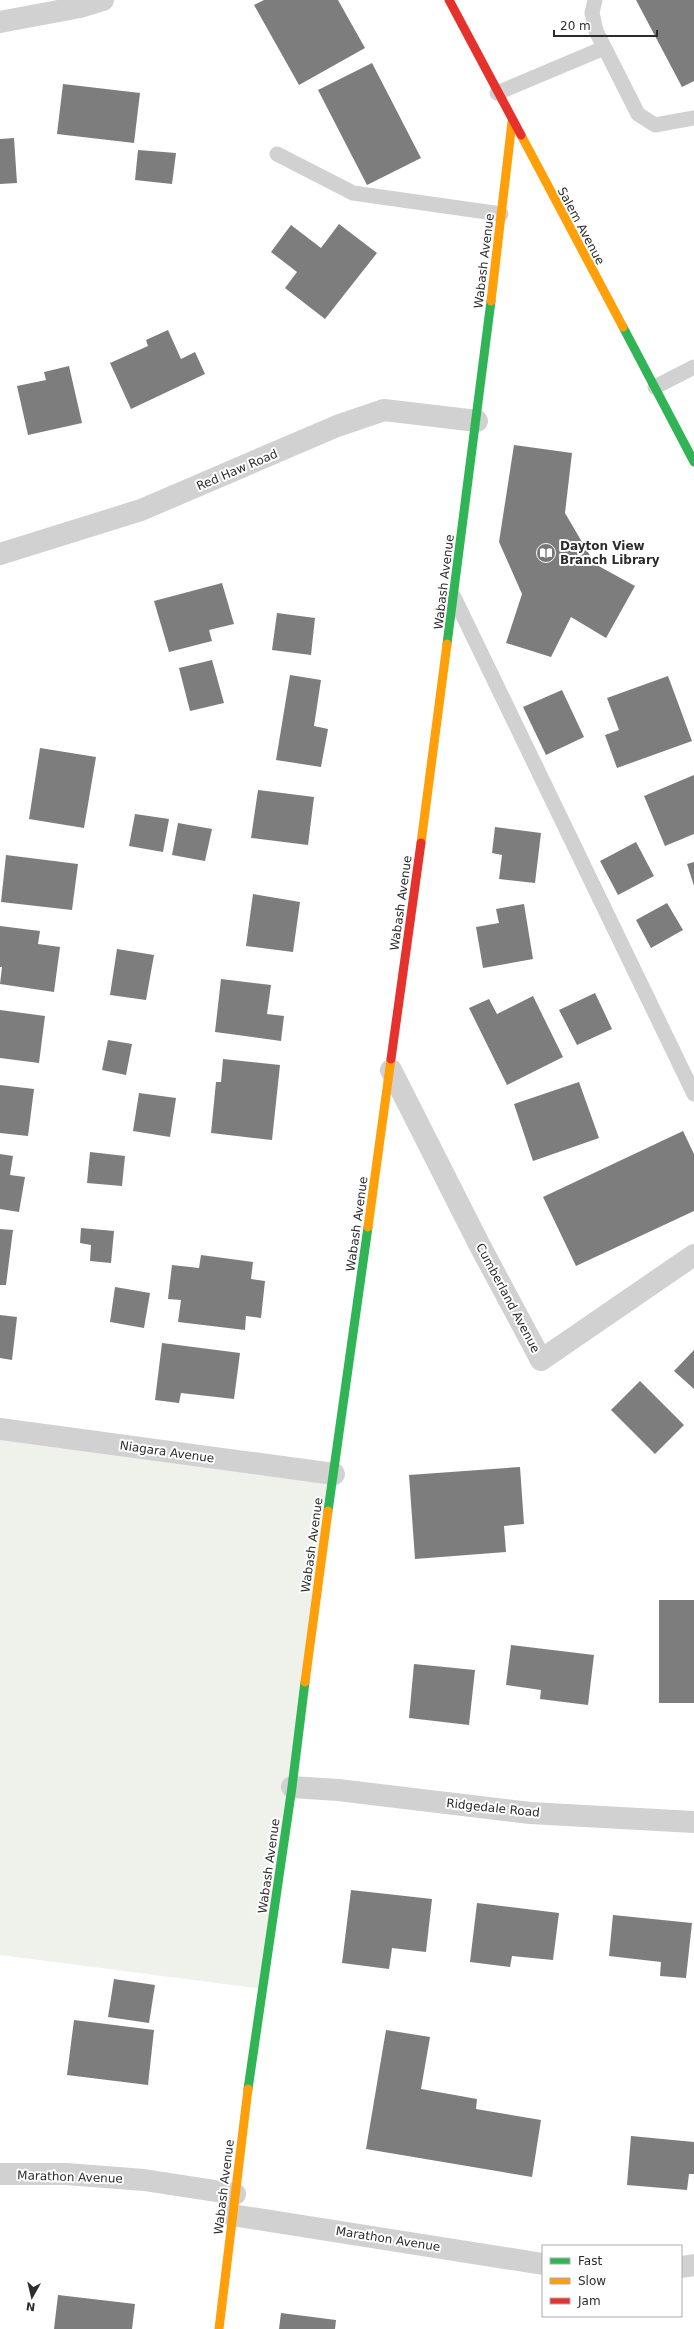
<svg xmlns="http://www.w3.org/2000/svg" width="694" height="2329" font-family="'DejaVu Sans',sans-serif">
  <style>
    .green { fill: #eef2eb }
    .building { fill: #7d7d7d }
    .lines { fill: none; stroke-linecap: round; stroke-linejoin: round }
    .lane { stroke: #d1d1d1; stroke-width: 15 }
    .street { stroke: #d1d1d1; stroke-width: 22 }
    .fast { stroke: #30b455; stroke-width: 9 }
    .slow { stroke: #ff9f0a; stroke-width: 9 }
    .jam { stroke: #e5322d; stroke-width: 9 }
    .labels { text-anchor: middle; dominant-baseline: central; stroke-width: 4; stroke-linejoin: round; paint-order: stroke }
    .street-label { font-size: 12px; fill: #2c2c2c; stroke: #fff }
    .poi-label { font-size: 12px; font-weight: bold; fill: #2c2c2c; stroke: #fff; text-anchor: start }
  </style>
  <rect width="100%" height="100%" fill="#fff"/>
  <path class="green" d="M0,1429L334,1474L263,1989L0,1955Z"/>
  <path class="building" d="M264,0H338L365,48L299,85L254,5Z
    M636,0H694V81L682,87Z
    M372,63L421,158L367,185L318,90Z
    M63,84L140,93L134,143L57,134Z
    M14,138L17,183L0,184V139Z
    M138,150L176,153L172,184L135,180Z
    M339,224L377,253L325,319L285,288L297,272L271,252L291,225L321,248Z
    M168,330L181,359L195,352L205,374L131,409L110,363L148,346L146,340Z
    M69,366L82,423L28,435L17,386L46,380L44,372Z
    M514,445L572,453L565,513L595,564L635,586L606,638L571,617L551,657L506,643L522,594L499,542Z
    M222,583L234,624L209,630L212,641L169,652L154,601Z
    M277,613L315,618L311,655L272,650Z
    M212,660L224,703L190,711L179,668Z
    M290,675L321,680L314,726L328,729L321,767L276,760Z
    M668,676L692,741L617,768L605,735L619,730L607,698Z
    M562,690L584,737L546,755L523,707Z
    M40,748L96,757L84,828L29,819Z
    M694,775V834L665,846L644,796Z
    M258,790L314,797L308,845L251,838Z
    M135,814L169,819L163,852L129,846Z
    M178,823L212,829L205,861L172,855Z
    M495,827L541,833L535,883L499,879L502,855L492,853Z
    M636,842L654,876L618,895L600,861Z
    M6,855L78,864L72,910L1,902Z
    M694,862V886L687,864Z
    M253,894L300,902L293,952L246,946Z
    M667,903L683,930L651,948L636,920Z
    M524,904L533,959L483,968L476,927L499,923L496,909Z
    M0,926L40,931L38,944L60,947L54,992L0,984L2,967H0Z
    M117,949L154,955L146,1000L110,995Z
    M221,979L271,985L267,1014L284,1016L281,1041L215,1032Z
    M595,993L612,1029L577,1045L559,1010Z
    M533,996L563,1057L507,1085L469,1008L489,999L497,1014Z
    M0,1010L45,1016L39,1063L0,1058Z
    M108,1040L132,1044L126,1075L102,1070Z
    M223,1059L280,1065L272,1140L211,1133L216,1082H221Z
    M579,1082L599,1138L533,1161L514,1104Z
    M0,1085L34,1089L28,1136L0,1133Z
    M139,1093L176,1098L170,1137L133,1131Z
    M683,1131L694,1154V1211L576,1266L543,1197Z
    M90,1152L125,1156L122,1186L87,1183Z
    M0,1154L13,1156L10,1175L25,1177L19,1212L0,1209Z
    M81,1228L114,1231L111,1263L90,1261L91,1245L80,1243Z
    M0,1229L13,1230L6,1285H0Z
    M201,1255L253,1262L251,1279L265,1281L261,1318L246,1316L245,1330L178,1322L181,1300L168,1299L172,1265L199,1268Z
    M115,1287L150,1293L144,1328L110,1322Z
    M0,1315L17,1317L12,1360L0,1358Z
    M162,1343L240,1353L234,1399L181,1393L179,1403L155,1400Z
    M694,1350V1389L674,1371Z
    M640,1381L684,1425L655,1454L611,1410Z
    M520,1467L524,1524L504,1526L506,1552L415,1559L409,1475Z
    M659,1600H694V1703H659Z
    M511,1645L594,1655L588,1705L540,1699L541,1690L506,1685Z
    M414,1664L475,1670L469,1725L409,1718Z
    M351,1890L432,1899L426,1952L392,1948L389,1969L342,1963Z
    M477,1903L559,1913L553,1960L512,1956L510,1967L470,1962Z
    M613,1915L692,1923L686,1978L660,1976L661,1962L609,1956Z
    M114,1979L155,1985L149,2023L108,2017Z
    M74,2020L154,2030L148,2085L67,2075Z
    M386,2030L430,2037L421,2089L477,2099L476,2109L541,2120L532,2177L366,2149Z
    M631,2136L694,2142V2174H689L687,2190L627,2185Z
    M58,2295L135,2304L132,2329H54Z
    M281,2313L336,2320L335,2329H279Z"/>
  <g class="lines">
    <path class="lane" d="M595,0L592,13L596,31L638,114L655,125L694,118
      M497,93L604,48
      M277,154L353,193L501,214
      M655,387L694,367
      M454,597L694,1094"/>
    <path class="street" d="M0,22L80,7L103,0
      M0,554L141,510L337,426L384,410L477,421
      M391,1070L479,1244L541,1360L694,1255
      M0,1429L334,1474
      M292,1787L338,1790L530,1813L694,1822
      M0,2174H66L144,2180L235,2194
      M232,2215L543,2264
      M681,2267L694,2265"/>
    <path class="fast" d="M623,327L694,462
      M447,644L491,301
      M328,1511L368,1227
      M248,2089L292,1787L305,1682"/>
    <path class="slow" d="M521,135L623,327
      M491,301L512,122
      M421,843L447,644
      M368,1227L391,1059
      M305,1682L328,1511
      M219,2329L248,2089"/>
    <path class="jam" d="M449,0L521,135
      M391,1059L421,843"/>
  </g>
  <defs>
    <g id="library-disc" transform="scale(1)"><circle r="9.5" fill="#767676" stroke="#fff"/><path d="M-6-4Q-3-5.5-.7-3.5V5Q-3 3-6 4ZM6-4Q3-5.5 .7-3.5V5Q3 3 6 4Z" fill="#fff"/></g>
  </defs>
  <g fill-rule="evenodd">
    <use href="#library-disc" x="546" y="553"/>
  </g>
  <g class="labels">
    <g class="street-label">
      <text transform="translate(581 226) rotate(62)">Salem Avenue</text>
      <text transform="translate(484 261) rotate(-83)">Wabash Avenue</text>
      <text transform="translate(237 470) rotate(-23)">Red Haw Road</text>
      <text transform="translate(444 582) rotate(-83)">Wabash Avenue</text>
      <text transform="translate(401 903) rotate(-82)">Wabash Avenue</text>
      <text transform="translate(357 1224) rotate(-82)">Wabash Avenue</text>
      <text transform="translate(508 1298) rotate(62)">Cumberland Avenue</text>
      <text transform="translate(167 1452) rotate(8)">Niagara Avenue</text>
      <text transform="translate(312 1545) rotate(-82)">Wabash Avenue</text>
      <text transform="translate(493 1808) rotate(6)">Ridgedale Road</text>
      <text transform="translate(269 1866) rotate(-82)">Wabash Avenue</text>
      <text transform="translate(70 2177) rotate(2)">Marathon Avenue</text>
      <text transform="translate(224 2187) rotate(-83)">Wabash Avenue</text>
      <text transform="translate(388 2239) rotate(9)">Marathon Avenue</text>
    </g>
    <g class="poi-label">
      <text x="560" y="546">Dayton View<tspan x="560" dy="14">Branch Library</tspan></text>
    </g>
  </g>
  <rect x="542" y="2245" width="140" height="72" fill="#ffffff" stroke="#ababab"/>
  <rect x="550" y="2258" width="20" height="6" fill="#30b455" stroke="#ababab"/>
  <text x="578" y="2265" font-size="12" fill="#2c2c2c">Fast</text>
  <rect x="550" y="2278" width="20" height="6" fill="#ff9f0a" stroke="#ababab"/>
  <text x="578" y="2285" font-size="12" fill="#2c2c2c">Slow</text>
  <rect x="550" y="2298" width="20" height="6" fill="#e5322d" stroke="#ababab"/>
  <text x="578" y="2305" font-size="12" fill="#2c2c2c">Jam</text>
  <g transform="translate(32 2297) rotate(188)" stroke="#ffffff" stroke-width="3" paint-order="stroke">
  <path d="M0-3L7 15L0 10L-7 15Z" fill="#2c2c2c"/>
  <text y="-6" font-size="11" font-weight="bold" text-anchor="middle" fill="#2c2c2c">N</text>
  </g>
  <path d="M554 30v6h103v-6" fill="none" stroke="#2c2c2c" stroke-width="2"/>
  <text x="560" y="30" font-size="12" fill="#2c2c2c" stroke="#ffffff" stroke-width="3" paint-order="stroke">20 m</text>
</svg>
